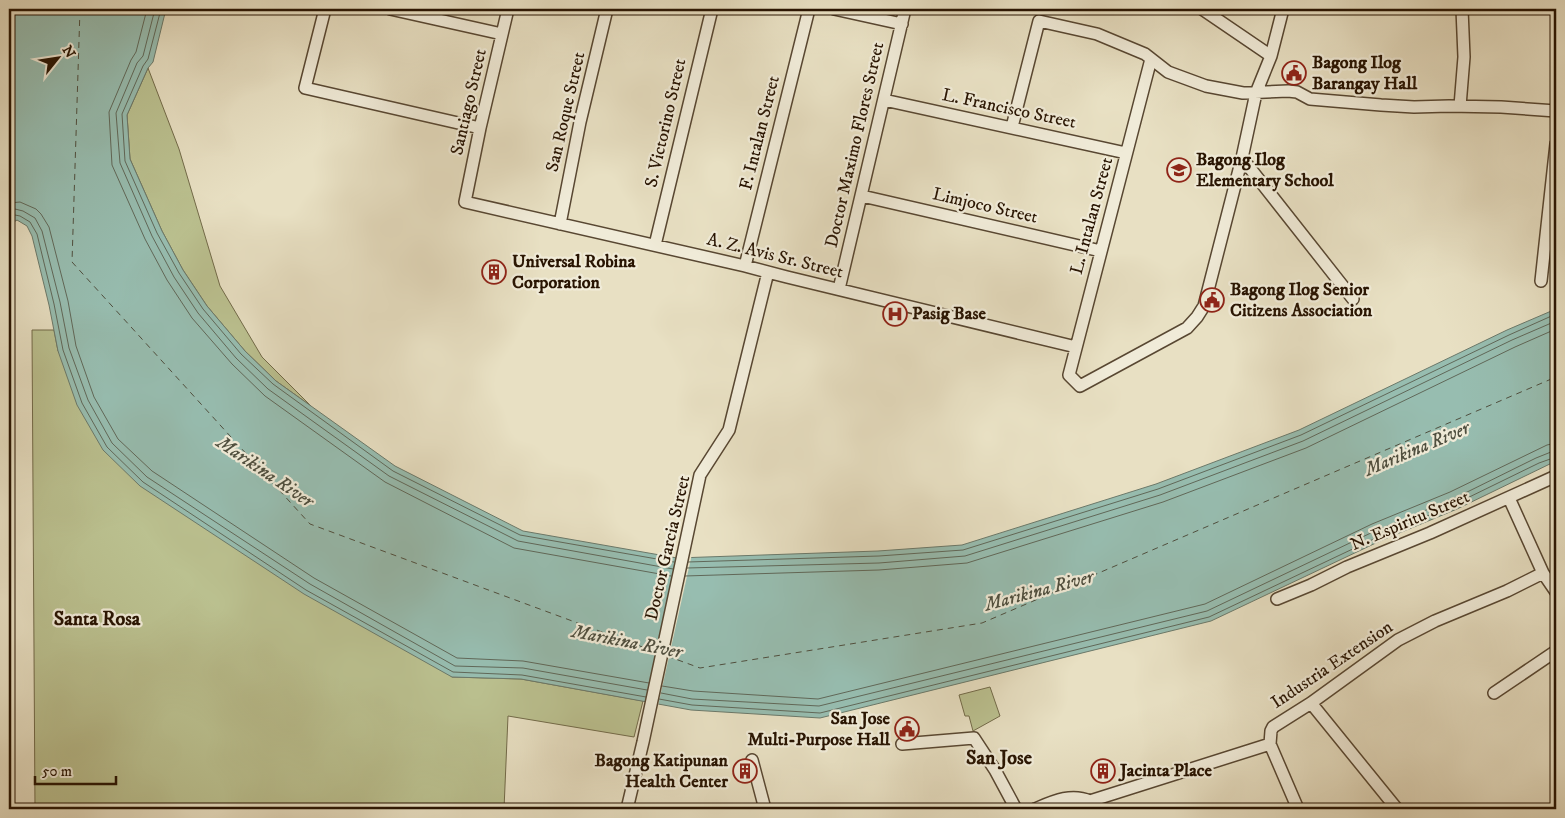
<svg xmlns="http://www.w3.org/2000/svg" width="1565" height="818" font-family="'IM FELL DW Pica',serif">
  <style>
    .green { fill: #bbc190; stroke: #726a49 }
    .water { fill: #97bdb0; stroke: #6b796a }
    .pier { fill: #e8e0c3 }
    .lines { fill: none; stroke-linecap: round; stroke-linejoin: round }
    .shore { stroke: #606859; stroke-width: 1 }
    .ferry { stroke: #4f4f3f; stroke-width: 1; stroke-dasharray: 6 5; stroke-linecap: butt }
    .minor-casing { stroke: #584732; stroke-width: 14 }
    .minor { stroke: #f0ebd8; stroke-width: 11 }
    .labels { text-anchor: middle; dominant-baseline: central; stroke-width: 4.5; stroke-linejoin: round; paint-order: stroke }
    .poi-label { font-size: 18px; font-weight: bold; fill: #281402; stroke: #f0ebd8; text-anchor: start }
    .street-label { font-size: 18px; fill: #281402; stroke: #f0ebd8 }
    .water-label { font-size: 19px; font-style: italic; fill: #4f4f3f; stroke: #f0ebd8 }
    .quarter-label { font-size: 20px; font-weight: bold; fill: #281402; stroke: #f0ebd8 }
  </style>
  <rect width="100%" height="100%" fill="#e8e0c3"/>
  <filter id="stains"><feTurbulence type="fractalNoise" baseFrequency=".004" numOctaves="4"/><feColorMatrix values="0 0 0 0 .2 0 0 0 0 .09 0 0 0 0 .02 0 0 0 .5 -.17"/></filter>
  <radialGradient id="worn" r=".72"><stop offset=".6" stop-color="#630" stop-opacity="0"/><stop offset="1" stop-color="#630" stop-opacity=".3"/></radialGradient>
  <path class="green" d="M148,68L179,149L220,286L262,357L311,406L276,381L245,351L207,306L183,270L162,231L130,159L127,115Z
    M32,330H54L58,351L452,677L521,679L643,701L634,737L508,716L504,809H35Z
    M990,687L1000,716L973,731L969,716H965L959,695Z"/>
  <path class="water" d="M9,9H166L153,62L148,68L127,115L130,159L162,231L183,270L207,306L245,351L276,381L395,466L523,531L677,558L878,551L962,545L1156,484L1299,430L1507,330L1556,309V461L1457,509L1380,541L1211,621L820,718L691,710L521,679L452,677L304,594L140,486L103,450L77,405L58,351L49,305L32,236L27,226L17,220L9,225Z"/>
  <path class="pier" d="M692,554L658,706L645,704L678,555Z"/>
  <g class="lines">
    <path class="shore" d="M147,9L136,52L131,60L109,112L112,165L145,239L167,280L192,318L232,364L265,396L385,482L514,548L671,576
      M155,9L143,56L137,63L116,113L120,163L152,236L174,277L198,313L236,358L268,389L389,476L518,541L673,569
      M161,9L148,59L143,66L122,114L125,161L157,233L179,273L203,309L241,354L273,384L393,471L520,535L674,562
      M9,203L20,202L36,209L41,214L49,227L68,301L76,346L94,397L118,439L152,471L314,578L457,658L523,661L649,683
      M9,212L15,209L23,211L35,218L42,231L60,302L69,348L88,400L112,443L147,477L310,584L455,666L523,668L647,690
      M9,219L15,215L20,216L30,222L37,234L54,304L63,350L82,403L107,447L143,482L306,590L453,672L522,675L646,697
      M688,562L879,556L963,550L1158,489L1301,435L1509,335L1556,314
      M687,568L879,563L965,556L1160,495L1303,441L1512,340L1556,321
      M685,576L879,570L967,563L1163,502L1306,448L1515,347L1556,329
      M662,686L693,691L818,699L1205,604L1372,524L1450,492L1547,445L1556,443
      M661,693L692,699L819,706L1207,611L1375,531L1453,499L1536,458L1556,450
      M659,699L692,705L820,713L1209,617L1378,537L1455,504L1539,463L1556,457"/>
    <path class="ferry" d="M80,9L72,262L310,524L656,652
      M667,656L700,668L982,623L1556,377"/>
    <g class="minor-casing">
      <path id="minor" d="M325,9L305,88L480,128
        M390,9L502,34
        M508,9L480,128L465,202L745,266L787,277L1076,347
        M834,9L902,24
        M1202,9L1271,56
        M1151,59L1069,375L1080,386L1187,328L1197,317L1204,306L1242,158L1256,93L1271,56L1283,9
        M884,100L1126,153
        M1460,106L1464,57L1462,9
        M1012,127L1039,21L1097,34L1145,54L1168,72L1206,86L1243,93L1288,91L1297,92L1310,99L1381,105L1414,107L1449,106L1501,107L1556,111
        M1242,158L1353,299
        M862,196L1101,251
        M560,224L580,122L607,9
        M655,245L712,9
        M745,266L809,9
        M1541,281L1556,144
        M839,289L905,9
        M1509,498L1543,573L1556,592
        M1277,599L1311,585L1347,567L1430,533L1556,476
        M1494,693L1556,651
        M1311,703L1397,809
        M902,744L974,738L995,770L1016,809
        M752,760L765,809
        M1090,801L1270,744
        M627,809L643,742L700,475L729,430L768,272
        M1035,809C1054,801 1071,793 1090,801
        M1298,809L1270,744L1271,731L1273,727L1311,703L1398,640L1435,621L1507,591L1543,573"/>
    </g>
    <use href="#minor" class="minor"/>
  </g>
  <defs>
    <g id="civic-ring" transform="scale(1.25)"><circle r="9.5" fill="#f0ebd8" stroke="#8f2418" stroke-width="1.5"/><path d="M-.6-6.5H3V-4.5H.6V-3L4-1V1h2V6H-6V1h2V-1L-.6-3ZM-1.2 2.5V6h2.4V2.5Z" fill="#8f2418"/></g>
    <g id="school-ring" transform="scale(1.25)"><circle r="9.5" fill="#f0ebd8" stroke="#8f2418" stroke-width="1.5"/><path d="M0-5L7-2L0 1L-7-2ZM-4 1L0 2.5L4 1V4Q0 6-4 4Z" fill="#8f2418"/></g>
    <g id="building-ring" transform="scale(1.25)"><circle r="9.5" fill="#f0ebd8" stroke="#8f2418" stroke-width="1.5"/><path d="M-4-6H4V6H1V3H-1V6H-4ZM-2.5-4.3h1.7v1.8h-1.7ZM.8-4.3h1.7v1.8H.8ZM-2.5-1h1.7V.8h-1.7ZM.8-1h1.7V.8H.8Z" fill="#8f2418"/></g>
    <g id="hospital-ring" transform="scale(1.25)"><circle r="9.5" fill="#f0ebd8" stroke="#8f2418" stroke-width="1.5"/><path d="M-5-5h3v3.5h4V-5h3V5h-3V1.5h-4V5h-3Z" fill="#8f2418"/></g>
  </defs>
  <g fill-rule="evenodd">
    <use href="#civic-ring" x="1294" y="73"/>
    <use href="#school-ring" x="1179" y="170"/>
    <use href="#building-ring" x="494" y="272"/>
    <use href="#civic-ring" x="1212" y="300"/>
    <use href="#hospital-ring" x="895" y="314"/>
    <use href="#civic-ring" x="907" y="729"/>
    <use href="#building-ring" x="745" y="771"/>
    <use href="#building-ring" x="1103" y="771"/>
  </g>
  <g class="labels">
    <g class="poi-label">
      <text x="1312" y="63">Bagong Ilog<tspan x="1312" dy="21">Barangay Hall</tspan></text>
      <text x="1196" y="160">Bagong Ilog<tspan x="1196" dy="21">Elementary School</tspan></text>
      <text x="512" y="262">Universal Robina<tspan x="512" dy="21">Corporation</tspan></text>
      <text x="1230" y="290">Bagong Ilog Senior<tspan x="1230" dy="21">Citizens Association</tspan></text>
      <text x="912" y="314">Pasig Base</text>
      <text x="890" y="719" text-anchor="end">San Jose<tspan x="890" dy="21">Multi-Purpose Hall</tspan></text>
      <text x="728" y="761" text-anchor="end">Bagong Katipunan<tspan x="728" dy="21">Health Center</tspan></text>
      <text x="1120" y="771">Jacinta Place</text>
    </g>
    <g class="street-label">
      <text transform="translate(469 102) rotate(-77)">Santiago Street</text>
      <text transform="translate(1009 109) rotate(12)">L. Francisco Street</text>
      <text transform="translate(566 112) rotate(-77)">San Roque Street</text>
      <text transform="translate(666 123) rotate(-77)">S. Victorino Street</text>
      <text transform="translate(760 133) rotate(-76)">F. Intalan Street</text>
      <text transform="translate(855 145) rotate(-77)">Doctor Maximo Flores Street</text>
      <text transform="translate(985 206) rotate(13)">Limjoco Street</text>
      <text transform="translate(1092 216) rotate(-75)">L. Intalan Street</text>
      <text transform="translate(775 256) rotate(14)">A. Z. Avis Sr. Street</text>
      <text transform="translate(1410 521) rotate(-23)">N. Espiritu Street</text>
      <text transform="translate(668 548) rotate(-77)">Doctor Garcia Street</text>
      <text transform="translate(1332 665) rotate(-34)">Industria Extension</text>
    </g>
    <g class="water-label">
      <text transform="translate(1417 449) rotate(-23)">Marikina River</text>
      <text transform="translate(265 472) rotate(34)">Marikina River</text>
      <text transform="translate(1039 591) rotate(-15)">Marikina River</text>
      <text transform="translate(627 642) rotate(11)">Marikina River</text>
    </g>
    <g class="quarter-label">
      <text x="97" y="619">Santa Rosa</text>
      <text x="999" y="758">San Jose</text>
    </g>
  </g>
  <rect width="1565" height="818" fill="none" stroke="#e8e0c3" stroke-width="30"/>
  <rect x="10" y="10" width="1545" height="798" fill="none" stroke="#281402" stroke-width="2.5"/>
  <rect x="15" y="15" width="1535" height="788" fill="none" stroke="#281402"/>
  <g transform="translate(58 58) rotate(60)" stroke="#f0ebd8" stroke-width="4" paint-order="stroke">
  <path d="M0-4L9 19L0 12L-9 19Z" fill="#281402"/>
  <text y="-8" font-size="14" font-weight="bold" text-anchor="middle" fill="#281402">N</text>
  </g>
  <path d="M35 776v8h81v-8" fill="none" stroke="#281402" stroke-width="2.5"/>
  <text x="42" y="776" font-size="15" fill="#281402" stroke="#f0ebd8" stroke-width="4" paint-order="stroke">50 m</text>
  <rect width="100%" height="100%" filter="url(#stains)"/>
  <rect width="100%" height="100%" fill="url(#worn)"/>
</svg>
